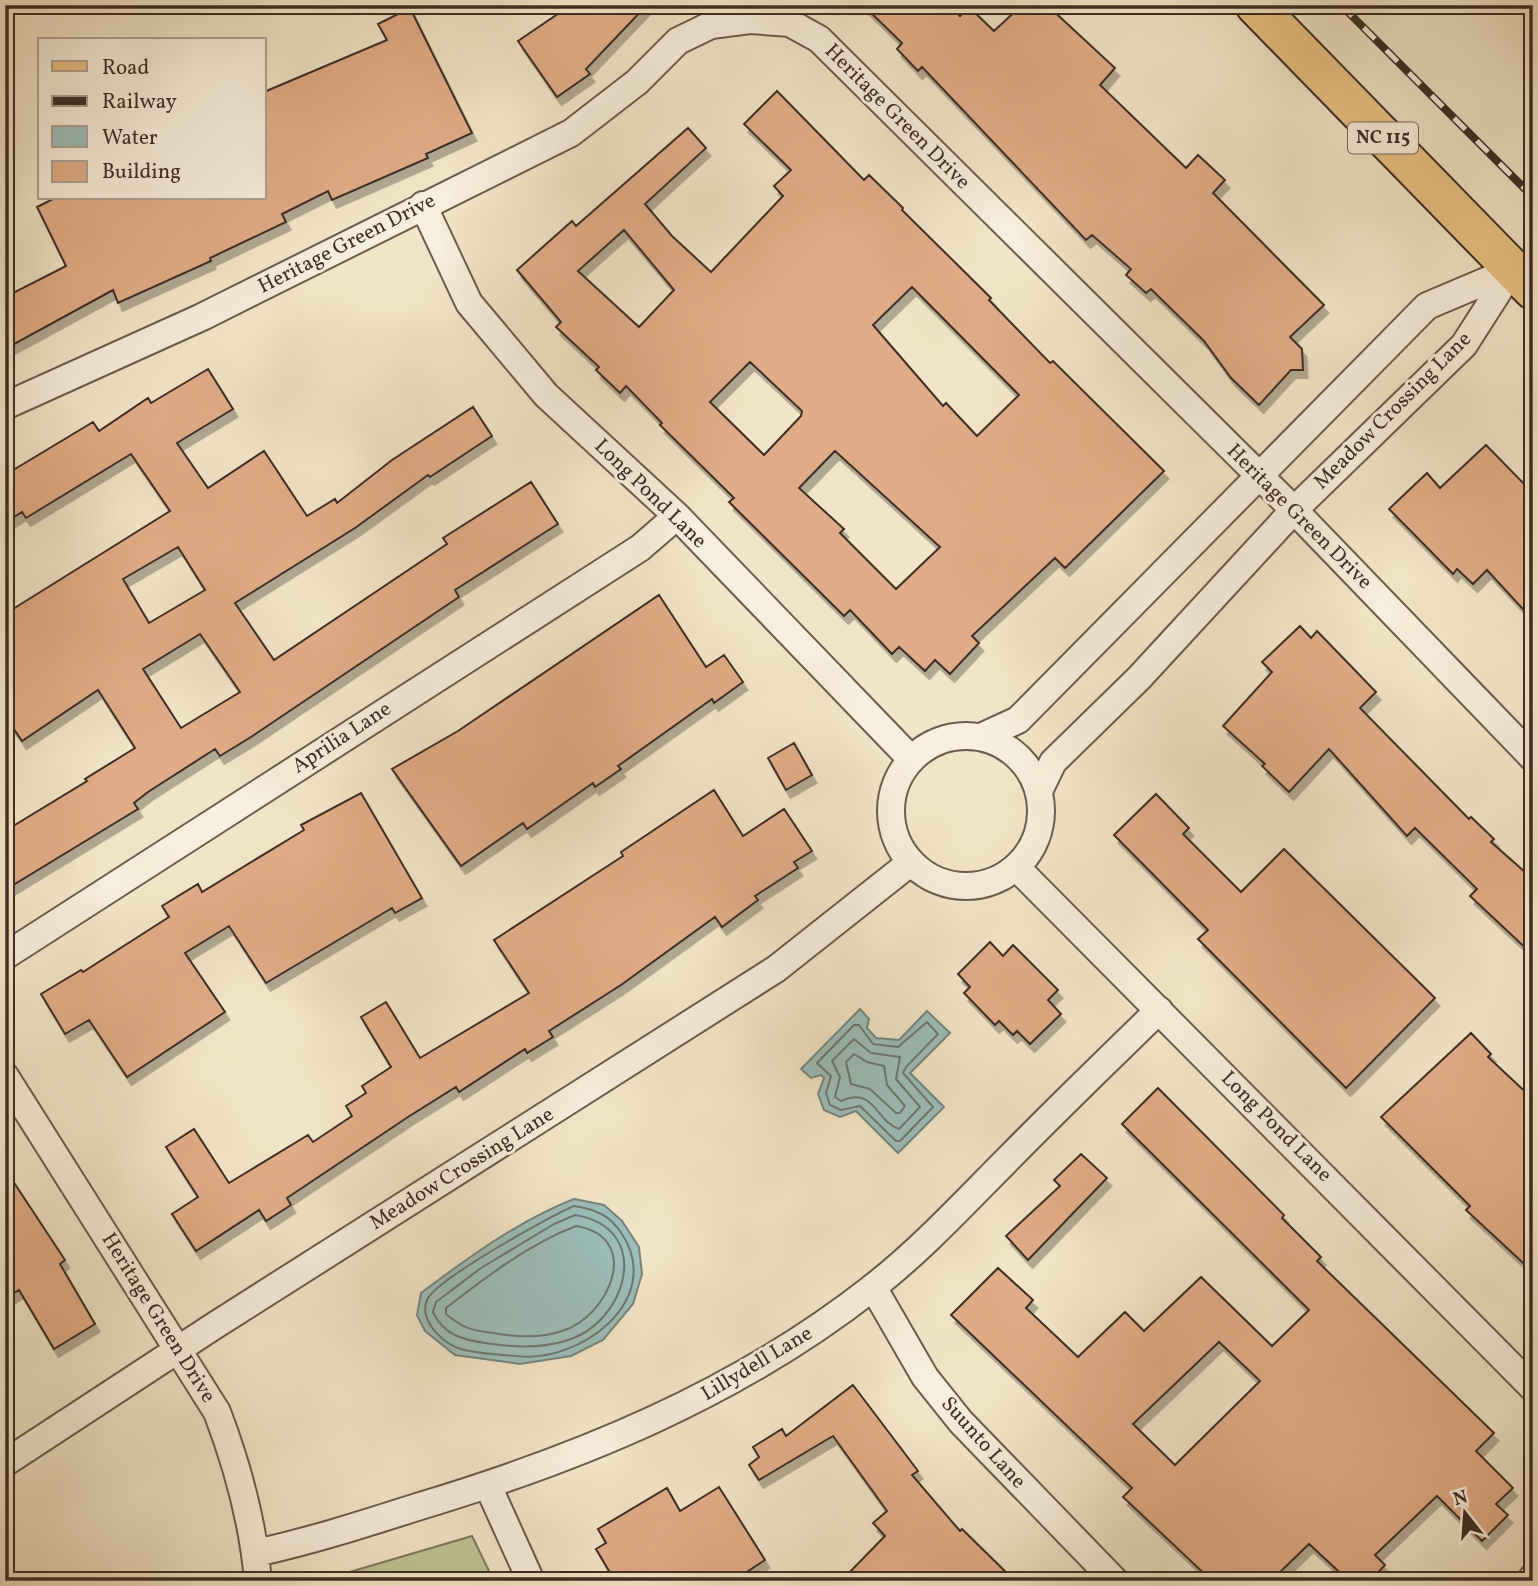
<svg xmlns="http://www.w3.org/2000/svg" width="1538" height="1586" font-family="Vollkorn,serif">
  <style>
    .green { fill: #bec393; stroke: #7e785d; stroke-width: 2 }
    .water { fill: #9cbeba; stroke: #76847f; stroke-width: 2 }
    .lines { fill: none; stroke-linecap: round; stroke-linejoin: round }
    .shore { stroke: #6c7670; stroke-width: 2 }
    .building { fill: #e0ac87; stroke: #3d2e27; stroke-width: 2; fill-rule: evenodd; filter: url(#shadow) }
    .street-casing { stroke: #6a5c4f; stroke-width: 30 }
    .primary-casing { stroke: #3d2e27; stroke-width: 42 }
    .street { stroke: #f7eedb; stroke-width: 26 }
    .primary { stroke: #e9c284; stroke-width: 38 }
    .rail-casing { stroke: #3d2e27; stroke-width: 8 }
    .rail { stroke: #f7eedb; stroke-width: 5; stroke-dasharray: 16; stroke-linecap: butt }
    .labels { text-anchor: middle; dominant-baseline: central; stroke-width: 6; stroke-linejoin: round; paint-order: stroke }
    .shield { fill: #f7eedb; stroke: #75685d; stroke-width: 2 }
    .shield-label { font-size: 19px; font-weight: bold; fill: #3d2e27 }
    .street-label { font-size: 21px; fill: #3d2e27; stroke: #f7eedb }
  </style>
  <defs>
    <filter id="shadow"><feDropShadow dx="4.5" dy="8" stdDeviation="0" flood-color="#0004"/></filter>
  </defs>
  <rect width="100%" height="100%" fill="#f2e5c7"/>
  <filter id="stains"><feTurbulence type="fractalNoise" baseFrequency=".00286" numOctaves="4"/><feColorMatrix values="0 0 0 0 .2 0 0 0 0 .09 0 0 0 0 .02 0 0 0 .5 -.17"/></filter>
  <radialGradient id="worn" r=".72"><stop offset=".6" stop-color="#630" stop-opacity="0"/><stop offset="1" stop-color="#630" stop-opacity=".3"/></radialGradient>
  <path class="green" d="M472,1536L494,1581H319Z"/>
  <path class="water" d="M860,1009L869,1019L867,1028L876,1038L899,1040L927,1011L950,1033L910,1073L944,1107L898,1153L856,1111L840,1117L824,1110L818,1094L824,1078L821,1075L811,1078L801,1069Z
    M574,1199L604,1205L622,1221L639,1247L642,1274L633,1304L603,1340L571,1356L520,1364L455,1355L425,1331L417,1315L421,1293C469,1257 518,1221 574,1199Z"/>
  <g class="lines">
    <path class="shore" d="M927,1022L938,1034L906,1067L903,1073L933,1107L900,1141H896L860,1106L841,1110L830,1105L826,1093L831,1076L817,1063L854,1025H859L873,1044L898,1047Z
      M854,1039L871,1053L900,1057L896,1079L920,1107L899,1129C875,1121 875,1086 841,1101L835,1097L840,1077L832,1061Z
      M854,1054L867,1062L884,1066L887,1085L905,1106L900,1113H896L870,1089L851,1084L846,1062Z
      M574,1206C595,1209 610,1215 622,1234C665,1300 580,1364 516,1356C501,1355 471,1353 458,1348C440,1341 419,1319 427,1300C435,1280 550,1216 574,1206Z
      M575,1215C655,1228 627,1324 565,1341C538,1349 512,1347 485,1343C464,1340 443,1335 433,1312L436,1302L481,1268L554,1224Z
      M576,1226C643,1237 610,1316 562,1331C542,1338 519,1337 499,1334C474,1330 466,1331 446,1314V1308C486,1277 529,1244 576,1226Z"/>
  </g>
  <path class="building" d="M571,5H647L586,69L590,74L557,97L518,41Z
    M863,5H949L960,16L969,7L994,31L1022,5H1047L1115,68L1100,85L1186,168L1198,155L1225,180L1213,193L1324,305L1290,337L1302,349L1303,370H1291L1259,405L1231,378L1204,341L1151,289L1146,293L1126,275L1131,269L1092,235L1086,240L922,67L918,71L897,49L902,43Z
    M410,8L472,133L426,154L428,158L332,200L328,191L282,214L286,222L210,258L211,261L118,303L113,290L5,349V297L66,266L37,207L55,198H264V92L387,40L378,24Z
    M777,91L864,180L869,175L903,208L902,210L991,298L989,300L1050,363L1053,361L1164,471L1065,568L1055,558L972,636L979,643L950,674L935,660L925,671L899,647L892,654L850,610L844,616L729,502L734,498L660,425L662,423L626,386L620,393L596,370L599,367L556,327L561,322L517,270L572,221L576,226L688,128L706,148L645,204L672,236L711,272L783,196L774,186L791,170L744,124ZM624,230L674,290L639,327L578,271ZM912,287L1019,395L977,436L946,403L943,406L873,325ZM750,362L802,411L801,416L764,455L710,402ZM835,451L940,547L896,589L840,533L844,529L799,488Z
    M208,369L233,409L177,443L208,488L264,451L307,516L335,499L337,503L392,460L473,407L492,436L430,477L428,475L355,528L235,603L274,660L447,544L443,538L531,482L558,524L455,590L459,597L251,737L220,756L215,749L148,792L134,803L138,809L5,890V831L87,781L85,779L135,748L98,690L22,741L5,716V614L170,511L131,454L26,518L22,512L5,523V475L93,422L99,431L148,398L151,403ZM178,547L205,590L149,623L123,579ZM200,634L240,692L181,728L143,669Z
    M1486,445L1533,493V620L1487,570L1473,584L1457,569L1453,574L1389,509L1427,473L1440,488Z
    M659,595L706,667L724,655L743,682L714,703L712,699L618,766L621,769L595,787L593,783L527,829L523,823L461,866L392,769L458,731Z
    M1300,626L1311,638L1317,631L1376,692L1360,708L1469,819L1471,817L1494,839L1491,842L1533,879V955L1470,896L1477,889L1415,828L1407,836L1329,749L1289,792L1262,766L1265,764L1223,726L1272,672L1262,662Z
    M794,743L812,775L786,790L768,758Z
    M714,790L743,836L784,809L812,851L794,862L798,868L755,896L758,900L722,927L715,917L621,985L549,1031L553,1037L527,1053L525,1049L459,1092L456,1087L408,1117L287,1198L291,1205L266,1221L259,1210L196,1251L172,1214L198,1197L166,1147L194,1129L229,1183L308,1135L313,1142L352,1116L346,1106L366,1093L362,1086L391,1067L361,1017L386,1002L420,1058L529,993L494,940L623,856L621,852Z
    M361,793L422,898L395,913L392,908L266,983L229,926L185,953L225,1012L127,1077L89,1020L65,1034L41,994L81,970L83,972L169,917L162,906L198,884L202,892L304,830L301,825Z
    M1156,794L1189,828L1183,834L1241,892L1284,849L1435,998L1346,1088L1198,939L1208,930L1114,835Z
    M990,942L1003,956L1013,945L1058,990L1048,1000L1061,1014L1030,1044L1017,1031L1013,1035L999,1021L995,1025L964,993L970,987L958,974Z
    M1471,1033L1491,1054L1488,1057L1533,1099V1272L1466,1210L1470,1206L1381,1117Z
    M1158,1088L1284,1215L1282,1218L1321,1257L1317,1261L1494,1433L1476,1451L1513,1488L1496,1504L1508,1515L1482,1541L1437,1496L1375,1555L1385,1565L1370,1581H1349L1309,1544L1271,1581H1212L1123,1497L1132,1488L951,1315L998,1268L1033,1300L1026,1308L1078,1357L1125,1312L1144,1331L1201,1277L1272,1346L1309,1310L1122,1124ZM1219,1342L1260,1381L1175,1465L1133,1424Z
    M1081,1154L1107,1178L1028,1260L1006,1236L1060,1186L1054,1180Z
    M5,1169L65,1260L60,1264L95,1324L54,1349L19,1290L5,1299Z
    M853,1385L918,1471L912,1475L960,1531L962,1529L1015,1581H841L885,1536L873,1523L887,1511L833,1436L759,1480L749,1465L759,1457L753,1447L782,1429L786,1436Z
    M719,1487L765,1560L733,1581H615L596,1549L606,1543L598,1529L667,1488L680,1511Z"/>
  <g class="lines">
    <g class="street-casing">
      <path id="street" d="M423,205L469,303L546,395L677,516L911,759
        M5,406L202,317L571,133L637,82L678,41L711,25L750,20L790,23L819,39L1294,510L1533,758
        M891 811a75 75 0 1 1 150 0a75 75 0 1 1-150 0Z
        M981,737L1018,720L1427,306L1512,270
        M1039,791L1053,762L1139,678L1294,510L1464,345L1512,270
        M1017,868L1533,1388
        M5,956L640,548L677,516
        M5,1076L217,1412C238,1467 253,1522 258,1581
        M873,1287L925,1377L961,1422L1115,1581
        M5,1463L214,1326L776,969L910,863
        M488,1486L531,1581
        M256,1553C311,1541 364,1524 417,1507C580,1458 737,1394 872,1288C922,1249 964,1203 1009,1158C1058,1108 1109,1059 1159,1010
        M1530,1581L1533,1577"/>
    </g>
    <g class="primary-casing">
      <path id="primary" d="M1255,5L1533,290"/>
    </g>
    <use href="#street" class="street"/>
    <use href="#primary" class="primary"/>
    <g class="rail-casing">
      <path id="rail" d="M1341,5L1533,197"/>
    </g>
    <use href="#rail" class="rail"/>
  </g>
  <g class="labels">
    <rect class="shield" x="1348" y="122.5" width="70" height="31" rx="5"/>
    <g class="shield-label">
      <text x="1383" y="138">NC 115</text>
    </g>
    <g class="street-label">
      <text transform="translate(897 117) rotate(45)">Heritage Green Drive</text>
      <text transform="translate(347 244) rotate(-27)">Heritage Green Drive</text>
      <text transform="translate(1393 411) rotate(-45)">Meadow Crossing Lane</text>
      <text transform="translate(650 494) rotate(44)">Long Pond Lane</text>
      <text transform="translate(1299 517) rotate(45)">Heritage Green Drive</text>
      <text transform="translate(342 738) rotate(-33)">Aprilia Lane</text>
      <text transform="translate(1276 1127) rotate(45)">Long Pond Lane</text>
      <text transform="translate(462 1169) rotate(-32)">Meadow Crossing Lane</text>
      <text transform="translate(158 1318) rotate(58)">Heritage Green Drive</text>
      <text transform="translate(757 1364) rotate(-31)">Lillydell Lane</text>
      <text transform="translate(983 1443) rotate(48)">Suunto Lane</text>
    </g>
  </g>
  <rect width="1538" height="1586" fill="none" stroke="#f2e5c7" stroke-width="28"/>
  <rect x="7" y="7" width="1524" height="1572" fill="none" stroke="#3d2e27" stroke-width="3.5"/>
  <rect x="14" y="14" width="1510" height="1558" fill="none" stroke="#3d2e27" stroke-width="2"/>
  <rect x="38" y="38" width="228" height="161" fill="#f7eedb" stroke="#ada193" stroke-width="2"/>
  <rect x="52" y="61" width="35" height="10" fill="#e9c284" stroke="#ada193" stroke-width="2"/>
  <text x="102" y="74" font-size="21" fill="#3d2e27">Road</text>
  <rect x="52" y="96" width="35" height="10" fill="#3d2e27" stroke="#ada193" stroke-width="2"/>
  <text x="102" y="108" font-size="21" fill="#3d2e27">Railway</text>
  <rect x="52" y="126" width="35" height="21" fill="#9cbeba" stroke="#ada193" stroke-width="2"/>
  <text x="102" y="144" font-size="21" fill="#3d2e27">Water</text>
  <rect x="52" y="161" width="35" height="21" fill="#e0ac87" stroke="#ada193" stroke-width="2"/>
  <text x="102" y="178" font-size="21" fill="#3d2e27">Building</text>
  <g transform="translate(1465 1513) rotate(343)" stroke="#f7eedb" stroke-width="5" paint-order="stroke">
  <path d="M0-5L12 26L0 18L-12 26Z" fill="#3d2e27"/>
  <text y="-10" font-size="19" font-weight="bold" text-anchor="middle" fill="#3d2e27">N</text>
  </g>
  <rect width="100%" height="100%" filter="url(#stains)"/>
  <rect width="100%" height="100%" fill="url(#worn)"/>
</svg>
